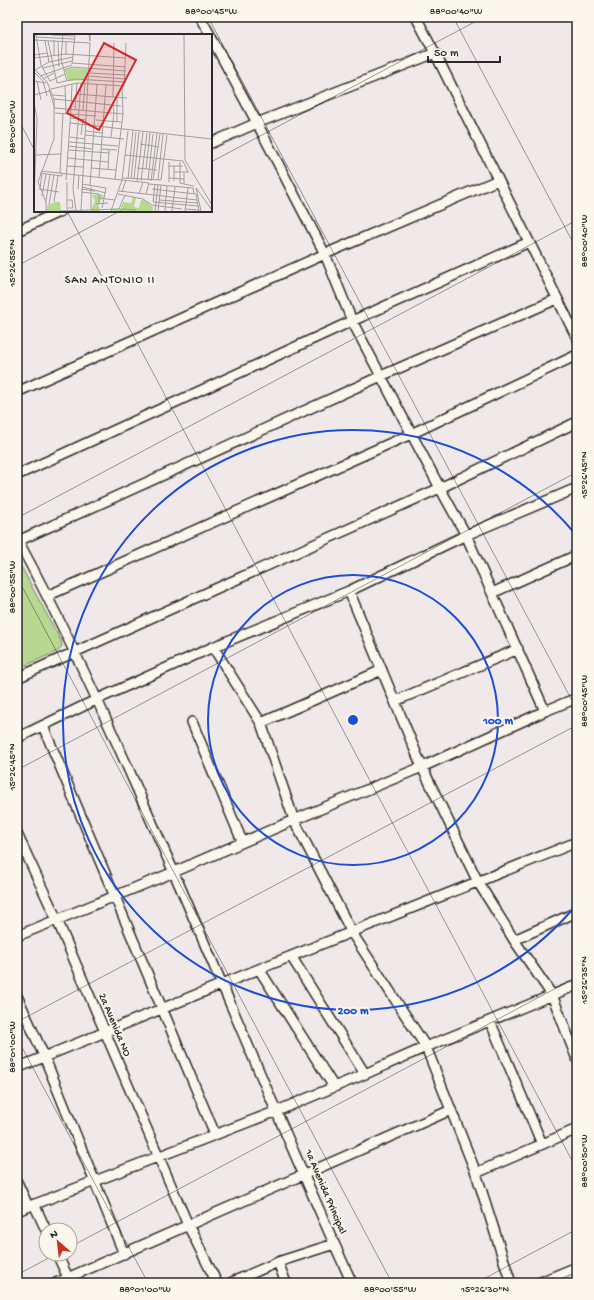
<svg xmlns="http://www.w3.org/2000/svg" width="594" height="1300" font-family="'Gochi Hand',sans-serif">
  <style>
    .green { fill: #b8d891; stroke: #72825e }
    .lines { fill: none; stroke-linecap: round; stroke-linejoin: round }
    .street-casing { stroke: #2b2b2b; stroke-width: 12 }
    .street { stroke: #fbf7ec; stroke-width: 9 }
    .ticks { fill: none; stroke: #2b2b2b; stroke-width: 1; stroke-opacity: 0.45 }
    .ring { fill: none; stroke: #1d4ed8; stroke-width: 2 }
    .labels { text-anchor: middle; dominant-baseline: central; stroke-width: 4; stroke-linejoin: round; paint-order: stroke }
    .street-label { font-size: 11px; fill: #2b2b2b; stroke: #fbf7ec }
    .neighbourhood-label { font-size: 12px; letter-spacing: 1px; fill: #2b2b2b; stroke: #fbf7ec }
    .inset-road { fill: none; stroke: #a29d9d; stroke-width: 1 }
    .view { fill: #d62828; fill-opacity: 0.15; stroke: #d62828; stroke-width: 2 }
    .inset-edge { fill: none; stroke: #2b2b2b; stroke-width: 2 }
    .centre { fill: #1d4ed8; stroke: #fbf7ec; stroke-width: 2 }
    .ring-label { font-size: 12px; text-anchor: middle; font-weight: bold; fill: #1d4ed8; stroke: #fbf7ec; stroke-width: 4; stroke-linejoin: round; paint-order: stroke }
    .neatline { fill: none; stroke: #2b2b2b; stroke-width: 1.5 }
    .ticks-label { font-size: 10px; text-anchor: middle; fill: #2b2b2b }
  </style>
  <rect width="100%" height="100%" fill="#f1e9e9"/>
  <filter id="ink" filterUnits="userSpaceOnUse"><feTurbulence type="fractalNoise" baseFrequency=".025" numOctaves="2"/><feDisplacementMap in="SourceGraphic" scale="8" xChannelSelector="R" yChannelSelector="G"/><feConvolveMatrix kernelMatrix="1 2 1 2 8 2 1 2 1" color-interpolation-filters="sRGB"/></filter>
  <g filter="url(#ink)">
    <path class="green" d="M17,559L61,641L62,646L58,651L17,669Z"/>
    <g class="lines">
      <g class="street-casing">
        <path id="street" d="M200,17L210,35
          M416,17L435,53L577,338
          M211,37L257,123L325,254L352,321L440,488L466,535L545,711
          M211,143L257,123L435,53
          M17,231L61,211
          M17,392L325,254L498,180
          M17,475L352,321L529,242
          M17,539C65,627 106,717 146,809C216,966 280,1126 352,1283
          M18,541L381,376L557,299
          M349,591L422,767L478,882L514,940L552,995L577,1059
          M492,593L577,555
          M47,596L411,434L577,355
          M213,647L261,723L294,820L352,933L426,1047L476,1173L511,1283
          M17,678L440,488L577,422
          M395,701L518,649
          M192,722L242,841
          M261,723L382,670
          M43,726L215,1134
          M17,738L98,699L213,647L349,591L466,535L577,488
          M17,834L57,920L188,1225L217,1283
          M17,936L174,872L294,820L422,767L545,711L577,698
          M514,940L577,912
          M291,956L365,1074
          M259,969L334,1087
          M17,996L44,1056L124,1254
          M490,1021L542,1144
          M17,1068L259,969L577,842
          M476,1173L577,1129
          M17,1182L28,1206
          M34,1204L46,1230
          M17,1211L277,1111L365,1074L426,1047L577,985
          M57,1254L70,1282
          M278,1262L286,1283
          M56,1283L451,1110
          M230,1283L278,1262L334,1244
          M538,1283L577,1267"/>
      </g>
      <use href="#street" class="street"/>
    </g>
  </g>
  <path class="ticks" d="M208,17L577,710M453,17L577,250M17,117L35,151M211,162L484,17M67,211L577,1170M17,266L120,211M17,518L577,220M17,577L392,1283M17,770L577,472M17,1022L577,725M17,1038L148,1283M70,1247L577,977M17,1275L56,1254M476,1283L577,1229"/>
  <g class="ring">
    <circle cx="353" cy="720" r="145"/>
    <path d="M577 904A290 290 0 1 1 577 536"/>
  </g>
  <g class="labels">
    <g class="street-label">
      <text transform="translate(114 1025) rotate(67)">2a Avenida NO</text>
      <text transform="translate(325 1192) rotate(67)">1a Avenida Principal</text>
    </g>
    <g class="neighbourhood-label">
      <text x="110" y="281">SAN ANTONIO II</text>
    </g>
  </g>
  <g transform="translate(34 34)">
    <rect width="178" height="178" fill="#f1e9e9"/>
    <path d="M38,34L54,35L55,46L34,47L31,36ZM67,160L70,162L64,170L66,177H57L61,167L58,161ZM99,163L102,164L100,173L105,174L107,166H110L119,173V177H78L79,175L87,174L89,168L97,169ZM21,168H26L27,177H12L13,172Z" fill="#b8d891"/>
    <path class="inset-road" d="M2,1L7,31L16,47M18,1L40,2M29,1L27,25L33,47M55,1L56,7V1M150,1L151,126L178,171M2,3L40,5M0,6L56,9L47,177M20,6V21M11,7L15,28M14,7L23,49M24,8L25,33M0,21L13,19M32,21V8M0,24L32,20L92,24M38,29L92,33M38,30L41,1M9,34L38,27M0,35L13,48L20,65V105L4,148L12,168V177M1,36L15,28L39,23M30,36L38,33L92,37M0,38L9,47L13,62M55,39L92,41M6,42L38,31M55,42L92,45M9,45L20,39M0,47L12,49M3,47L7,66M16,47L31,40M23,49L41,45L92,48M31,52L32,80M15,55L21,75M17,55L43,49L90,52L92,9M42,60L93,64M0,61L16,57M19,61L31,62M79,63L80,9M20,65L87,72M0,68L3,85L0,168M21,74L89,80M37,75L38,50M41,76L43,49M49,76L51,49M21,79L62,82M37,84L52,86M62,86L87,88M83,88V63M36,89L178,105M52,97L68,99M94,97L88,146L115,149L112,160M47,101L49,85M51,101L90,105M36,103L51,105M77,103L80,79L79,71M35,108L84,112M106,110L125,113M34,112L59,115M67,115L83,116M35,116L75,119M2,121L27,120M91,121L149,127L154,138M34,124L74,128M146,128V149L150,150M33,132L49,133M135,132H149M57,134L82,136M103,134L123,136M112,135L116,99M74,136L75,116M7,137L88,146L77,177M140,138H155M6,139L28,142V139M26,139L29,79M150,139V150L160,152M65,144L72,51M89,144L127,146L133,101M135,144L150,145M81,145L89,80L88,52M94,145L99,97M97,145L102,98M100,145L105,98M32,146L37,75M114,146L119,100M119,146L126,100M124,146L129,100M103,147L109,98M107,147L113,99M117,147L123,99M140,147V132M33,148V177M135,148V128M48,150L72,154L68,174M115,150L159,154L160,160M121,150L119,168L164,172M56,152L63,50M48,153L72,159M162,154L178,176M162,154L167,177M5,155L25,158M6,155L8,139M44,155L45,141M47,155L61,157M118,155L162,160L165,177M85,157L163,166M47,158L65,160V170M88,158L92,146M84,160L109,165L118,171L148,175M105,160L109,148M8,162L12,140M65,164L81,166M33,166H38L39,174H34M125,166L163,169M12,167L16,140M20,168L24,142M62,170L74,169M15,171L20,141M151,175L165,176M42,176L39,155L47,49M57,176V153M26,177L85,175L90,163L93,161M87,177L88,175L102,176M121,177L124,151M124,177L127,151M131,177L133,152M138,177L141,153M151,177L154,154"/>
    <path class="view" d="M70,9L102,26L65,96L33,79Z"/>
    <rect width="178" height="178" class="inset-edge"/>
  </g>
  <circle cx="353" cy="720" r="6" class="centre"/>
  <g class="ring-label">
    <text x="498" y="724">100 m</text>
    <text x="353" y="1014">200 m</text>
  </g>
  <rect width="594" height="1300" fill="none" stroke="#fbf7ec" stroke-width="44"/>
  <g transform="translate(58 1242) rotate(332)"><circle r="19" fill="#fbf7ec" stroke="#a8a59f"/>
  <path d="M0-3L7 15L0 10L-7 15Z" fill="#c8321e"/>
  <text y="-6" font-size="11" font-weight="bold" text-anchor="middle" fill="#2b2b2b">N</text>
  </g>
  <path d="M428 56v6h72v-6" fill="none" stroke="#2b2b2b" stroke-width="2"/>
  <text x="434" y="56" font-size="12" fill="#2b2b2b" stroke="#fbf7ec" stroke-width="3" paint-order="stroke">50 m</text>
  <rect x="22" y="22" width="550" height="1256" class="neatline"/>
  <g class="ticks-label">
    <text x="211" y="14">88°00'45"W</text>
    <text x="456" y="14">88°00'40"W</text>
    <text transform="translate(11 127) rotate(-90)" y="4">88°00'50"W</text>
    <text transform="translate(583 241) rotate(-90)" y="4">88°00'40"W</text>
    <text transform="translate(11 263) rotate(-90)" y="4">15°26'55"N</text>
    <text transform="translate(583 475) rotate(-90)" y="4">15°26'45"N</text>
    <text transform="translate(11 587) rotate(-90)" y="4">88°00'55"W</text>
    <text transform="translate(583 701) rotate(-90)" y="4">88°00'45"W</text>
    <text transform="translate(11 767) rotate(-90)" y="4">15°26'45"N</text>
    <text transform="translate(583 980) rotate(-90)" y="4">15°26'35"N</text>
    <text transform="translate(11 1047) rotate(-90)" y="4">88°01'00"W</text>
    <text transform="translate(583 1161) rotate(-90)" y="4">88°00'50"W</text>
    <text x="145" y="1292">88°01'00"W</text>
    <text x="390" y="1292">88°00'55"W</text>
    <text x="485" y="1292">15°26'30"N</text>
  </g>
</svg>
